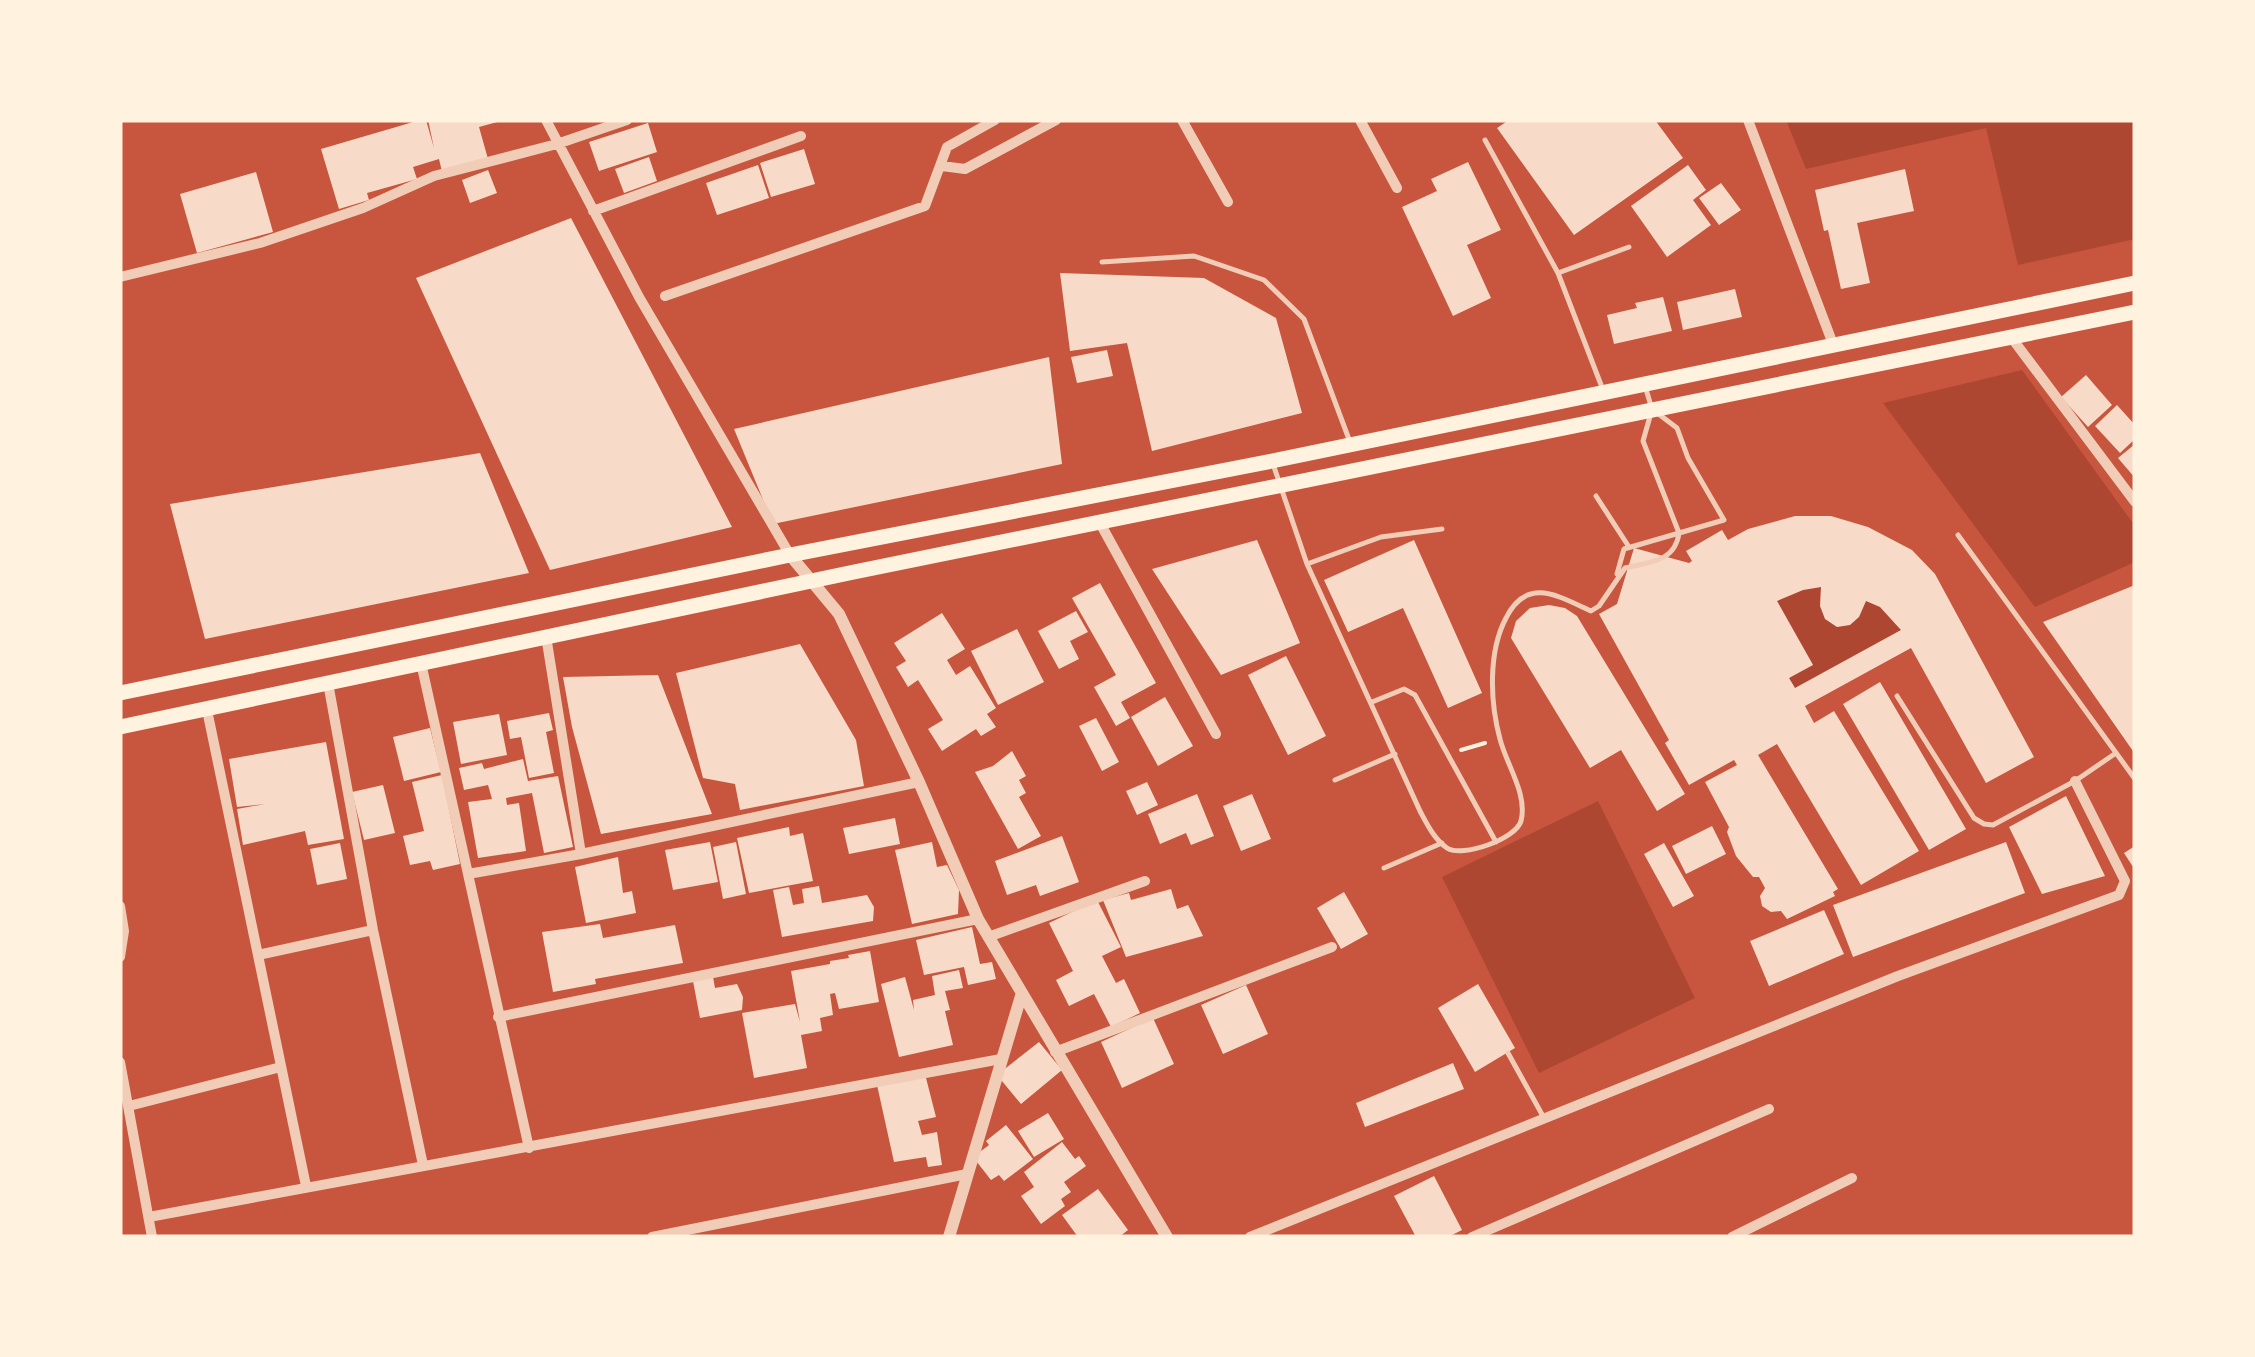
<svg xmlns="http://www.w3.org/2000/svg" width="2255" height="1357" font-family="'Noto Sans',sans-serif">
  <style>
    .green { fill: #ae4732 }
    .building { fill: #f7dbc8; fill-rule: evenodd }
    .lines { fill: none; stroke-linecap: round; stroke-linejoin: round }
    .path { stroke: #fff3e0; stroke-width: 4 }
    .service { stroke: #f1ccb7; stroke-width: 5 }
    .minor { stroke: #f1ccb7; stroke-width: 10 }
    .tertiary { stroke: #f1ccb7; stroke-width: 12 }
    .primary { stroke: #fff3e0; stroke-width: 15 }
  </style>
  <rect width="100%" height="100%" fill="#c8553d"/>
  <path class="green" d="M1786,120H2135V239L2018,265L1986,128L1806,169Z
    M2022,370L2135,526V562L2035,607L1883,403Z
    M1821,587L1820,606L1859,617L1866,601L1880,607L1901,630L1795,688L1789,678L1813,664L1777,601L1803,590Z
    M1598,801L1695,998L1539,1073L1442,877Z"/>
  <path class="building" d="M420,120H426L434,148L428,120L501,121L479,127L488,159L442,172L439,159L413,167L417,179L367,193L369,200L339,209L321,149Z
    M1509,120H1655L1683,158L1574,235L1497,128Z
    M648,123L657,152L599,171L589,142Z
    M804,149L815,184L771,197L760,163Z
    M649,157L657,181L624,193L615,169Z
    M1468,162L1501,230L1467,245L1491,298L1453,316L1402,207L1437,191L1431,179Z
    M758,165L769,198L717,215L706,183Z
    M1688,165L1706,190L1693,200L1711,225L1667,257L1631,206Z
    M1905,169L1914,211L1857,223L1870,283L1841,289L1828,230L1824,231L1815,190Z
    M488,170L497,193L470,203L462,180Z
    M256,172L273,232L197,253L180,194Z
    M1721,183L1741,210L1719,225L1699,198Z
    M571,218L732,527L550,570L416,278Z
    M1060,273L1204,278L1276,318L1302,413L1152,451L1127,343L1070,351Z
    M1735,289L1742,317L1683,330L1677,302Z
    M1663,297L1672,331L1614,344L1607,315L1637,308L1635,303Z
    M1107,350L1113,376L1077,383L1071,357Z
    M1049,357L1062,464L773,524L734,429Z
    M2086,375L2112,405L2088,427L2061,397Z
    M2117,405L2135,425V439L2120,453L2095,426Z
    M2135,444V478L2118,458Z
    M480,453L529,573L205,639L170,504Z
    M1795,516H1831L1868,527L1912,550L1935,574L2034,757L1986,783L1911,648L1805,706L1814,723L1834,711L1919,851L1861,885L1777,744L1758,755L1838,889L1833,892L1835,896L1787,919L1781,911L1771,912L1762,906L1760,896L1765,888L1759,877H1753L1736,856L1727,832L1729,827L1705,782L1737,765L1734,760L1689,785L1665,743L1669,740L1599,614L1617,604L1634,548L1689,563L1692,561L1686,551L1722,530L1728,540L1748,529ZM1821,587L1820,606L1825,619L1837,627L1850,625L1859,617L1866,601L1880,607L1901,630L1795,688L1789,678L1813,665L1777,601L1803,590Z
    M1257,540L1300,643L1221,675L1152,569Z
    M1414,540L1482,693L1448,708L1403,608L1348,632L1324,580Z
    M1100,583L1156,683L1121,702L1130,718L1116,726L1094,687L1116,675L1072,598Z
    M2135,585V754L2043,622Z
    M1549,605L1565,608L1577,616L1685,794L1657,811L1621,750L1590,768L1511,638L1516,621L1530,608Z
    M1076,611L1088,632L1070,641L1079,659L1059,669L1038,631Z
    M942,613L965,649L947,660L956,675L970,666L996,708L987,714L996,727L981,736L976,729L942,751L928,729L943,720L918,680L908,687L896,667L906,661L894,643Z
    M1017,629L1044,682L998,705L971,651Z
    M800,644L856,740L864,786L740,810L735,784L703,778L676,673Z
    M1286,656L1326,736L1288,755L1248,675Z
    M658,675L712,814L601,834L572,727L563,677Z
    M1880,682L1966,829L1929,850L1843,704Z
    M1165,697L1193,746L1158,766L1131,717Z
    M549,713L553,730L546,732L554,773L529,778L521,737L510,739L507,721Z
    M499,714L507,755L461,764L453,722Z
    M1096,718L1119,762L1102,771L1079,726Z
    M430,728L441,772L404,781L393,737Z
    M326,742L344,839L308,845L305,831L243,845L237,809L265,804L237,807L229,759Z
    M1012,751L1026,776L1019,780L1026,793L1019,797L1041,836L1018,849L975,772L993,766Z
    M523,759L528,781L558,776L573,847L544,853L532,793L506,798L507,805L519,803L526,851L478,858L468,802L492,799L488,785L464,790L459,768L482,763L484,769Z
    M442,775L460,864L433,870L430,861L410,865L403,836L424,831L412,782Z
    M1147,782L1158,805L1137,815L1126,791Z
    M383,785L395,833L364,840L352,792Z
    M1197,794L1214,836L1191,845L1186,833L1160,844L1148,814Z
    M1252,794L1271,839L1241,851L1223,806Z
    M2066,796L2105,876L2042,894L2009,827Z
    M895,818L900,844L849,854L843,828Z
    M1712,826L1726,854L1686,874L1672,846Z
    M789,827L790,836L803,833L813,881L749,893L737,838Z
    M1062,836L1079,882L1040,896L1036,885L1007,895L995,861Z
    M710,842L718,882L673,890L665,850Z
    M736,842L746,894L723,899L713,847Z
    M932,842L937,867L947,865L959,890L958,914L912,924L895,850Z
    M2006,842L2025,893L1853,957L1833,905Z
    M340,843L347,879L317,885L310,849Z
    M1664,843L1694,896L1673,907L1644,854Z
    M2135,846V870L2124,853Z
    M618,857L623,893L632,891L636,913L586,923L575,867Z
    M819,886L822,903L867,895L874,907L873,921L782,937L773,890L789,887L793,905L804,903L802,889Z
    M1171,889L1177,909L1188,905L1203,936L1126,957L1103,900L1129,893L1131,900Z
    M1344,892L1368,934L1341,949L1317,908Z
    M1097,900L1121,947L1102,956L1116,983L1124,979L1140,1013L1111,1027L1094,994L1069,1006L1056,980L1073,971L1049,923Z
    M1824,910L1844,954L1769,986L1750,941Z
    M600,924L603,938L675,925L683,963L595,979L596,984L553,992L542,932Z
    M972,927L980,964L992,962L996,979L968,985L964,967L924,975L916,940Z
    M870,951L879,1002L839,1009L835,993L830,994L833,1015L820,1018L822,1031L801,1035L807,1068L754,1078L742,1013L795,1004L800,1022L791,971L830,964V961L849,958L848,955Z
    M959,970L963,988L945,991L950,1010L945,1011L953,1045L899,1057L881,984L905,977L914,1010L913,1000L935,995L932,976Z
    M713,977L715,988L737,984L743,997L742,1010L700,1018L693,981Z
    M1478,984L1515,1048L1475,1072L1438,1008Z
    M1246,985L1268,1034L1223,1054L1201,1005Z
    M1153,1018L1174,1064L1122,1088L1101,1042Z
    M1039,1042L1062,1070L1021,1104L997,1075Z
    M1453,1063L1464,1089L1365,1127L1356,1103Z
    M925,1074L936,1117L918,1121L922,1135L937,1132L942,1165L928,1167L926,1157L894,1162L877,1085Z
    M1048,1113L1064,1139L1034,1157L1018,1131Z
    M1006,1125L1033,1159L1004,1181L999,1175L991,1180L973,1157L989,1145L986,1141Z
    M1062,1142L1075,1159L1079,1156L1086,1166L1064,1182L1071,1192L1061,1199L1065,1206L1041,1224L1021,1196L1034,1187L1024,1172Z
    M1434,1176L1462,1230L1448,1237H1416L1394,1196Z
    M1098,1189L1128,1230L1119,1237H1078L1062,1215Z"/>
  <g class="lines">
    <path class="path" d="M1461,750L1485,743"/>
    <path class="service" d="M1485,140L1558,273L1603,390
      M1102,262L1194,256L1264,280L1304,319L1350,442
      M1558,273L1629,247
      M1273,464L1307,564L1420,811C1427,824 1434,839 1447,848C1462,858 1516,839 1521,821C1528,794 1506,764 1500,739C1490,702 1488,652 1506,618C1527,576 1558,596 1591,611L1599,606L1625,568C1650,562 1675,562 1679,533L1643,441L1651,413
      M1596,496L1629,547
      M1958,535L2135,779
      M1307,564L1381,537L1442,529
      M1617,574L1624,549L1724,520L1688,458L1677,428L1652,409L1645,386
      M1897,696L1974,818L1984,824L1993,825L2075,781L2116,753
      M1372,702L1404,689L1415,695L1496,842
      M1335,780L1395,754
      M1384,868L1442,843
      M1508,1053L1544,1118"/>
    <path class="minor" d="M546,120L639,297L790,555
      M1182,120L1228,202
      M1360,120L1397,188
      M1748,120L1833,344
      M942,166L965,169L1056,120
      M593,211L801,136
      M120,277L260,243L363,208L434,176L557,144L627,120
      M665,296L925,206L947,147L995,120
      M2011,337L2135,502
      M1100,523L1216,734
      M546,636L581,854
      M421,663L529,1148
      M328,683L373,930L423,1165
      M207,710L306,1186
      M468,874L581,854L919,782
      M120,906L124,931L120,957
      M988,937L1145,881
      M258,955L373,930
      M498,1017L978,919
      M1055,1052L1332,947
      M120,1062L152,1237
      M129,1106L281,1067
      M149,1217L1001,1059
      M652,1237L967,1174
      M1250,1237L1898,976L2119,895L2125,881L2075,781
      M1472,1237L1769,1109
      M1732,1237L1852,1178"/>
    <path class="tertiary" d="M790,555L839,614L919,782L978,919L1167,1237
      M949,1237L1021,996"/>
    <path class="primary" d="M120,693L790,555L1272,461L2135,283
      M120,727L854,572L2135,312"/>
  </g>
  <rect width="2255" height="1357" fill="none" stroke="#fff3e0" stroke-width="245"/>
</svg>
